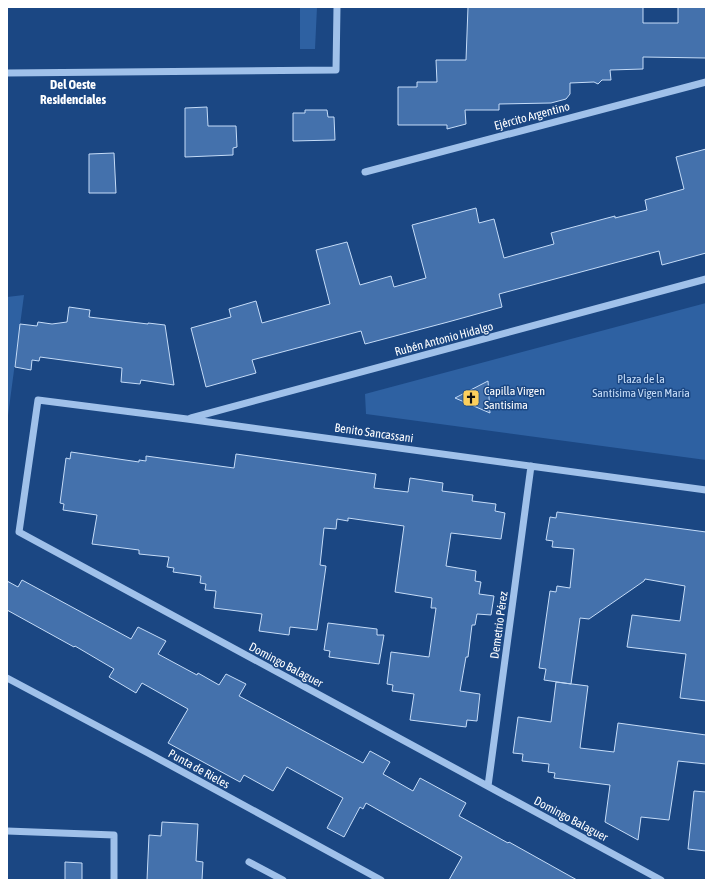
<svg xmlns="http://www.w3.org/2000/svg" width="713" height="887" font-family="'Asap Condensed',sans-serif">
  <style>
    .green { fill: #2e61a2 }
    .building { fill: #4471ac; stroke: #c5dcf8 }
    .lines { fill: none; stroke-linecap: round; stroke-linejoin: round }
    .minor { stroke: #a0c1ea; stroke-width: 7 }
    .labels { text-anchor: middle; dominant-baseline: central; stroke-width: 3; stroke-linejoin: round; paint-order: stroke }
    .street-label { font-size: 12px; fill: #fff; stroke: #1b4783 }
    .park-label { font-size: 12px; fill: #c5dcf8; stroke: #1b4783 }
    .poi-label { font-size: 12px; fill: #fff; stroke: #1b4783; text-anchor: start }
    .neighbourhood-label { font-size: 13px; font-weight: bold; fill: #fff; stroke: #1b4783 }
  </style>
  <rect width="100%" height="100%" fill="#1b4783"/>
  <path class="green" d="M300,7H317L315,49H300Z
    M24,295L7,423V297Z
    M706,303V460L366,414L365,394Z"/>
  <path class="building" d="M468,7H643V23H678V7H706V58L643,57V69L610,70L611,80H602L598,84L594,82L570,83V94L566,99L551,103L499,104V110H465L466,124L447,129V125H398V87H417V82H437L436,60H466Z
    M207,107L208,126H236L237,147L233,148V155L185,157V108Z
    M305,110H327L328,117H334L335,140L293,141V113H305Z
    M706,149V253L662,265L659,251L499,294L502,307L448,322L365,344L361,331L252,360L256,373L206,387L191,328L231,317L229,309L256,301L262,323L330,304L316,250L347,242L360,285L391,276L394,287L426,278L412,225L476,208L479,223L494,219L504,258L511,256L554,244L551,233L615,216V218L647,210L645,200L684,189L676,157Z
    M114,153L116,193H89V154Z
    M69,307L90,310L89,317L148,324V323L165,325L174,385L141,380L140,384L121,382L122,368L40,357L39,361L32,360L31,370L15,367L20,324L37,326L38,322L52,324L67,322Z
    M488,381L490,413L455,398Z
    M71,452L139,462V460L146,461V456L234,468L236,454L376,474L374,488L408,492L410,478L443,483L442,491L473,495L472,501L496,504L495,511L505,513L501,539L451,533L446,566L476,571L475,581L481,582L479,594L494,596L491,615L477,614L475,625H472L468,657H466L460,691L480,694L477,721L467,720L466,727L410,720L414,694L392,691L393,685L387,684L391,652L429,657L436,608H431L432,598L395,592L404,526L348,518V521L337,519L336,529L324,528L320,565L326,566L317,630L290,627L289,635L259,631L262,614L214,608L216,591L205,590L206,584L200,583L201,576L173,572L174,568L167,567L169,557L139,554V550L92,544L97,515L63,510L64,504L60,503L66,458L70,459Z
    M557,512L706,532V701L680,698L686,654L627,647L632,615L680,621L685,586L645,579L644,581L589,619L580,618L571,684L544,680L546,669L539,668L550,591L556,592L557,586L570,588L574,549L552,547L553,541L546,540L550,517L556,518Z
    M22,580L131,639L138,627L166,641L158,654L197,675L198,673L219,685L226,674L246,684L239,696L363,763L370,751L390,762L383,774L413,791L420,778L466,803L459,816L508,843L509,842L577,880H449L462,857L366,803L363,809L360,807L344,837L327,828L343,798L287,767L273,791L244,775L240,782L168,743L188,709L142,683L136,693L109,677L114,669L75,646L74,647L7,610V581L18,587Z
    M328,623L377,629V635H384L379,664L329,657L330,651L324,650Z
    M556,682L588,686L580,748L614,752L618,723L706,735V764L678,761L669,820L641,817L638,840L605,822L610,785L554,778L555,773L548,772L549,764L522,761L523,754L513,753L518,717L551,722Z
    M694,791L706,792V851L688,849Z
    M162,822L198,824L196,861L203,862L202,880H147L149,835L161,836Z
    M65,862L82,863V880H65Z"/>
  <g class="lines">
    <path class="minor" d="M7,73L336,70L337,7
      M365,172L706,82
      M191,418L706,279
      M7,678L148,753L381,880
      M488,786L531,466
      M7,831L114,835V880
      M249,862L283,880
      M661,880L19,532L38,400L187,419L706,490"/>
  </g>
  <defs>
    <g id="church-square" transform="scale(0.9)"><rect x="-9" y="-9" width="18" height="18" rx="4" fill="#fccf5d" stroke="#1b4783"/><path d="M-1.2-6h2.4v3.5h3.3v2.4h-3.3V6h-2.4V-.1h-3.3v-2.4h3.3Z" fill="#111"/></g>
  </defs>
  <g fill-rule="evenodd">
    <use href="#church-square" x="471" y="398"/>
  </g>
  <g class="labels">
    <g class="street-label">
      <text transform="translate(532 116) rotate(-15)">Ejército Argentino</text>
      <text transform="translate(444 339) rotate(-15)">Rubén Antonio Hidalgo</text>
      <text transform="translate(374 433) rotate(8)">Benito Sancassani</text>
      <text transform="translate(499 625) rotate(-82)">Demetrio Pérez</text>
      <text transform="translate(286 665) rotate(28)">Domingo Balaguer</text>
      <text transform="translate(199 769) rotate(29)">Punta de Rieles</text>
      <text transform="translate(571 819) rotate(28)">Domingo Balaguer</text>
    </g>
    <g class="park-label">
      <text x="641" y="379">Plaza de la<tspan x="641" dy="14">Santísima Vigen María</tspan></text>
    </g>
    <g class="poi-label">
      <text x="484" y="391">Capilla Virgen<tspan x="484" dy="14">Santisima</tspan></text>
    </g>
    <g class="neighbourhood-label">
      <text x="73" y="84">Del Oeste<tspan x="73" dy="15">Residenciales</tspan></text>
    </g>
  </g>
  <rect width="713" height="887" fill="none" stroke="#ffffff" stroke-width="16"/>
</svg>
